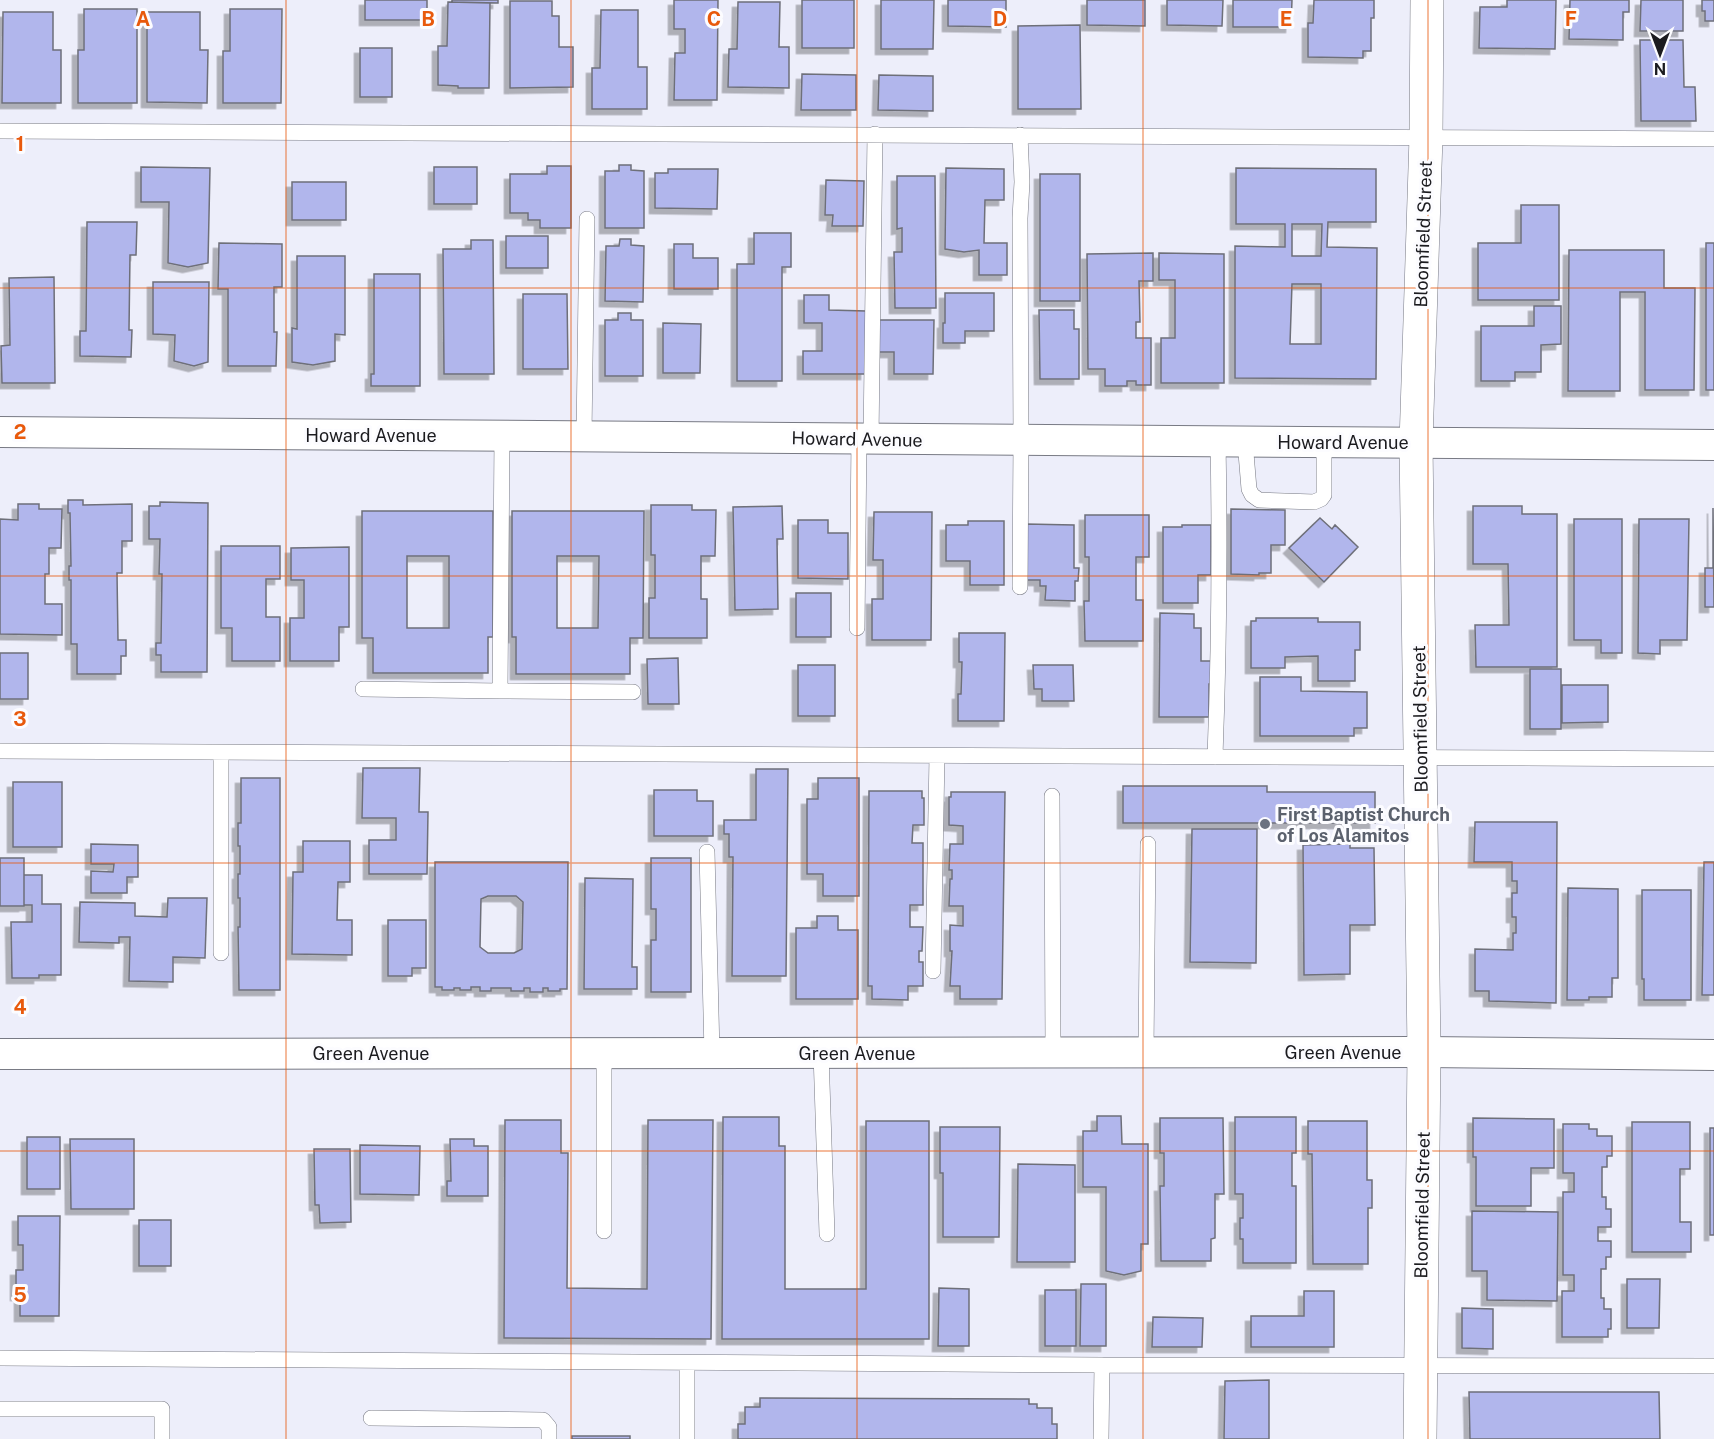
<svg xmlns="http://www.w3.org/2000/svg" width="1714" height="1439" font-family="'Public Sans',sans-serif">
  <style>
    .building { fill: #b1b6ec; stroke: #6e6f79; stroke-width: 1.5; fill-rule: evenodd; filter: url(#shadow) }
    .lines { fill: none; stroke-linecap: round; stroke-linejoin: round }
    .service-casing { stroke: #787a84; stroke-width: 16 }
    .minor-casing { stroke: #787a84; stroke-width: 32 }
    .tertiary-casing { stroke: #787a84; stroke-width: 34 }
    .service { stroke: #fff; stroke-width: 15 }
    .minor { stroke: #fff; stroke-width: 30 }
    .tertiary { stroke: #fff; stroke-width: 33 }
    .grid { fill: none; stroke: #e8590c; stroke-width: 1.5; stroke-opacity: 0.55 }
    .worship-dot { fill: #6b7280; stroke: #fcfcff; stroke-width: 2 }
    .labels { text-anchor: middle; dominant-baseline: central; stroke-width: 6; stroke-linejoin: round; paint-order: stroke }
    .street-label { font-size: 18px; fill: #1b1b1f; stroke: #fcfcff }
    .worship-label { font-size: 18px; font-weight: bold; fill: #5b616d; stroke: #fcfcff; text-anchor: start }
    .grid-label { font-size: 20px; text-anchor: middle; font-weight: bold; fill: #e8590c; stroke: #fcfcff; stroke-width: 6; stroke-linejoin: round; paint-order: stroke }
  </style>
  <defs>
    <filter id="shadow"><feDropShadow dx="-5.5" dy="5.5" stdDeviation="0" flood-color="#0004"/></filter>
  </defs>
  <rect width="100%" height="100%" fill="#edeefa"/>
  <path class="building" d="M365,0H427V20H365Z
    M452,0H498V3L452,2Z
    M674,0H718L717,100H674L675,53H685V29H674Z
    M802,0H854V48H802Z
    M881,0H934L933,49H881Z
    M948,0H1006V27L948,26Z
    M1087,0H1145V26L1087,25Z
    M1167,0H1223L1222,26L1167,25Z
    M1233,0H1292L1291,27H1233Z
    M1314,0H1374V18H1371V51H1363V58L1308,57V23H1313Z
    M1507,0H1556L1555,49L1479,48L1480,7H1507Z
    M1570,0H1629V12H1623V40L1569,39Z
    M1641,0H1683V31H1640Z
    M1702,0H1714V21H1705V11H1702Z
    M510,1H552V16H559V47H573V87L510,88Z
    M448,2L490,3L489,88H458V86L438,85V46H447Z
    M738,2H780L779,47H789V88L728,87L729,49H737Z
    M84,9H137V103H78V50H84Z
    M230,9H282L281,103H223V51H230Z
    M601,10H638V67H647V109H592V68H600Z
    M3,12H53V50H61V103H2Z
    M147,12H200V50H208L207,103L147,102Z
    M1080,25L1081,109H1018V26Z
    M1640,40H1683L1684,87H1695L1696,121H1641Z
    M360,48H392V97H360Z
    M802,74L856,75V110H801Z
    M879,75L933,76V111L878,110Z
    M619,165H631V170L644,171V228H605V171H619Z
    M547,166H571V228H540V220H528V213H510V174H547Z
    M141,167L210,168L208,263L188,267L168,263L169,202H141Z
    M434,167H477V204H434Z
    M946,168L1004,169V200H985L984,243H1007V275H979V250L964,252L945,249Z
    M1236,168L1376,169V222H1328L1327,247L1377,248L1376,379L1235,378V246L1285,247V224H1236ZM1292,224H1322L1321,256H1292ZM1292,284H1321V344H1290Z
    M668,169H718L717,209L655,208V173H668Z
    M1040,174H1080V301H1040Z
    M897,176H935L936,308H895L894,252H902V228L897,229Z
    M826,180L864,181L863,226H832L833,215H825Z
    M292,182H346V220H292Z
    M1521,205H1559V300H1478V243H1521Z
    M87,222H137L136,255H130L129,330H132L131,357L80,356V331H86Z
    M754,233H791V267H782V381H737V264H754Z
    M506,236H548V268H506Z
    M620,239H631V245L644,246L643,302L605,301L606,246H619Z
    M471,240H493L494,374H444L443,249H471Z
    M219,243L282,244V287H274V332H277L276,366H228V289H218Z
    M1706,243H1714V390H1706Z
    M674,244H693V258H718V289H674Z
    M1569,250H1664V288H1695L1694,390H1645V292H1620V391H1568Z
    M1153,253V281H1139L1140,322H1136V338H1151V385H1136V381H1127V386H1105V369H1088L1087,254Z
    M1159,253L1224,254V383H1161V338H1175V280H1159Z
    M297,256H345V335L335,334V361L313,365L292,362V328L297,329Z
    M374,274H420V386H371V374H374Z
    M54,277L55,383H2L1,346L10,345L9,278Z
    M153,282H209L208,362L194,366L174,361L175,335L153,334Z
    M945,293H994V331H965V343H943V323H945Z
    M523,294H567L568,369H523Z
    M804,295H829V310L866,311V374H803V351H822V323H804Z
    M1534,306H1561V344L1541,345V372H1515V381H1481V326H1534Z
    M1039,310H1074V329H1079V379H1040Z
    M618,313H631V320H643V376H605V320H618Z
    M879,320H934L933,374H894V352H879Z
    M663,323L701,324L700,373H663Z
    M68,500H83V505L132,504V541H122V573H117L118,640H126V656H121V674H77V644H71V580H69V566H71L70,513H68Z
    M160,502L208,503L207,672H161V655H156V643H161L162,574H159L160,539H149V506H160Z
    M18,504H39V509H62L61,548H49V574H45V604H62V635L0,634V519L18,520Z
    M651,505H692V510H716L715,556H701V599H707V638H649V598H655V555H651Z
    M782,506L783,539H777L778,609L735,610L733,507Z
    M1473,506H1522V514H1557V667H1476L1475,625H1509L1508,564H1473Z
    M1713,508L1714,607H1705V568H1713Z
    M1231,509L1285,510V545H1271V573H1259V575L1231,574Z
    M362,511H493V637H488V673H373V638H362ZM407,556H449V628H407Z
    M512,511H644L643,638H630V674H516V637H512ZM557,556H599L598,628H557Z
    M874,512H932L931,640H872V599H883V560H873Z
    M1085,515H1149V557H1136V600H1143V641H1085L1084,601H1089V557H1085Z
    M1320,518L1332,529L1335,525L1358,547L1324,582L1289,548Z
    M1574,519H1622V653H1601V640H1574Z
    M1639,519H1689L1687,640H1660V654L1638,653Z
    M798,520H828V533H848V579L798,578Z
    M968,521H1004V585H970V561H946V525H968Z
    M1026,524L1074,525V568H1079L1078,581H1075V601L1045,600L1046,586H1040V580H1025Z
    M1182,525H1211V575H1198V603H1163V527H1182Z
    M221,546H280V579H266V617H280V661H232V628H221Z
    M349,547V627H339V661H290V618H304V580H291V548Z
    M796,593H831V637H796Z
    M1160,613L1194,614V628H1201V661H1215L1214,684H1209V717H1159Z
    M1256,618H1318V622H1360V650H1355V681H1318V656L1285,657V668H1251V621H1256Z
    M959,633H1005L1004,721H958V694H961L962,662H959Z
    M0,653H28V699H0Z
    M678,658L679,704H648L647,659Z
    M798,665H835V716H798Z
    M1033,665H1073L1074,701H1042V689H1034Z
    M1530,669H1561V729H1530Z
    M1260,677H1301V691L1367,692V728H1354V736H1260Z
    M1562,685H1608V722L1562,723Z
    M363,768H420L419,812H428L427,874H369V840H396V818H362Z
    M756,769H788L786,976H732L733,857H729V834H724V820H756Z
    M241,778H280V990H239L238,927H240V898H238V874H240V846H238V823H241Z
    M818,778H859V896H823V874H807V799H818Z
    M13,782H62V847H13Z
    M1123,786H1267V792H1375V823H1123Z
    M654,790H697V801H713V836H654Z
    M869,791H922V798H924V825H913L912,843H923V905H910V927H923L922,951H919V962H923V986H908V1000L872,999V986H868Z
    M951,792H1005L1002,999H960V986H950L952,951H950V925L963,926V906H949L950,879H952V870H949L950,844H963V826L949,825V797H951Z
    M1475,822H1557L1556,1003L1489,1001V991H1475V949L1513,950V933H1516V917H1512V893H1517V881H1512V862H1474Z
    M1192,829H1257L1256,963L1190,962Z
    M303,841H350V882H338L337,920H352V955L292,954L293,872H303Z
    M91,844L138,845V877H127V893H91V871L113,872L114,864H91Z
    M1350,844V848H1374L1375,925H1350V974L1304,975L1303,845Z
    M0,858H24V906H0Z
    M651,858H691V992H651V940H656V909H651Z
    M435,862H568L567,989H560V991H548V988H543V992H530V988H524V991H511V988H491V991H480V987H471V990H460V988H454V990H442V987H435ZM488,896H516L523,902L522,949L514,953H488L480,947L481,899Z
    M1704,862H1714V995H1702Z
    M24,875H42V904H61V975H39V978H12L11,922H32V905H24Z
    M585,878L633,879L632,967H637V989H584Z
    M1568,888L1618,889V978H1612V997H1589V1000H1567Z
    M1642,890H1691V1000H1644V979H1642Z
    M168,898H207L205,958L173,957V982L129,981L130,937H119V943L79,942L80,902L135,903V916L167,917Z
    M817,916H838V930H858V999H796V928H817Z
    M388,920H426V968H412V976H388Z
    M1097,1116H1121L1122,1144H1148V1244H1141V1271L1124,1275L1106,1271V1187H1083V1131H1097Z
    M723,1117H779V1146H785V1289H866V1121H929V1339H722Z
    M1235,1117H1296V1153H1292V1186H1296V1263H1243V1239H1240V1218H1243V1194H1235Z
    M1160,1118H1223L1224,1194H1215V1238L1211,1239V1261H1161L1160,1186H1164V1153H1160Z
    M1473,1118L1554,1119V1168H1531V1206H1476V1157H1473Z
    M505,1120H561V1153H568L567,1288L647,1289L648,1120H713L711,1339L504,1338Z
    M1308,1121H1367V1180H1372V1208H1368V1264H1313L1312,1154H1308Z
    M1632,1122H1690V1169H1680V1222H1691V1252H1632Z
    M1563,1124H1589V1129H1597V1136H1612V1156H1607V1167H1602V1197H1606V1209H1611V1227H1598V1241H1611V1257H1606V1269H1601V1298H1604V1309H1611V1329H1608V1337H1562V1291H1574V1275H1563V1192H1574V1173H1563Z
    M940,1127H1000L999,1237H943V1173H940Z
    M1710,1128H1714V1235H1710Z
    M27,1137H60V1189H27Z
    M70,1139H134V1209H71Z
    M450,1139H474V1146H488V1196H447V1181H451Z
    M360,1145L420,1146L419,1195L360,1194Z
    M314,1149H350L351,1222L320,1223L319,1205H315Z
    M1018,1164L1075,1165V1262H1017Z
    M1472,1211L1558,1212L1557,1301L1487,1300V1271H1472Z
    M18,1216H60L59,1316H20V1295H16V1270H23V1245H18Z
    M139,1220H171V1266H139Z
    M1627,1279H1660L1659,1328H1627Z
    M1081,1284H1106V1346H1080Z
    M939,1288L969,1289V1346H938Z
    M1045,1290H1076V1346H1045Z
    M1304,1291H1334V1347H1251V1316H1304Z
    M1462,1308L1493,1309V1349L1462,1348Z
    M1153,1317L1203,1318L1202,1347H1152Z
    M1269,1380V1439H1224L1225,1381Z
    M1469,1392H1659L1660,1439H1470Z
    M760,1398L1029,1399V1404H1037V1408H1052V1424H1057V1439H738V1424H745V1407H760Z
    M572,1436H630V1439H572Z"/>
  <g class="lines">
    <g class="service-casing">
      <path id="service" d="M0,131L1714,139
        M1020,135L1022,182L1020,218L1021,440L1020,587
        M502,436L500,691L633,692
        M584,436L587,219
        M871,439L875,134
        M1245,441L1249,489L1252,495L1259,500L1314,502L1321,499L1324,495V442
        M857,628L859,438
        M363,689L500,691
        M0,751L1714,759
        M221,753V953
        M1215,757C1219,651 1220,547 1218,441
        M1052,796L1053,1052
        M707,852L712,1053
        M933,971L937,756
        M1146,1052L1148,844
        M604,1053V1231
        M821,1053L827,1234
        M0,1358L1102,1365L1714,1366
        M687,1363V1439
        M0,1409H162V1439
        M371,1418L543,1420L549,1427V1439
        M1101,1439L1102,1365"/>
    </g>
    <g class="minor-casing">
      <path id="minor" d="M0,432L1714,445
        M0,1054L1424,1052L1714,1055"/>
    </g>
    <g class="tertiary-casing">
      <path id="tertiary" d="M1420,1439L1424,1052L1416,443L1426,137L1427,0"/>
    </g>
    <use href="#service" class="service"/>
    <use href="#minor" class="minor"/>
    <use href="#tertiary" class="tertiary"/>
  </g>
  <path class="grid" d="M286,0V1439M571,0V1439M857,0V1439M1143,0V1439M1428,0V1439M0,288H1714M0,576H1714M0,863H1714M0,1151H1714"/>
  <circle class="worship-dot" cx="1265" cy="824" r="6"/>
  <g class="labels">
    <g class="street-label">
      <text transform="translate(1423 234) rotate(-88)">Bloomfield Street</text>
      <text x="371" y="435">Howard Avenue</text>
      <text transform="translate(857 439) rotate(1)">Howard Avenue</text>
      <text x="1343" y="442">Howard Avenue</text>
      <text transform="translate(1420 719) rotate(-91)">Bloomfield Street</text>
      <text x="1343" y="1052">Green Avenue</text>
      <text x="371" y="1053">Green Avenue</text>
      <text x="857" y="1053">Green Avenue</text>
      <text transform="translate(1422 1205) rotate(-89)">Bloomfield Street</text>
    </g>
    <g class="worship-label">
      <text x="1277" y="814">First Baptist Church<tspan x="1277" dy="21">of Los Alamitos</tspan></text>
    </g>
  </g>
  <g class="grid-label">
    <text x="143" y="26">A</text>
    <text x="428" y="26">B</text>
    <text x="714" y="26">C</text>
    <text x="1000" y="26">D</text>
    <text x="1286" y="26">E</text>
    <text x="1571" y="26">F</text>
    <text x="20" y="151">1</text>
    <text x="20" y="439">2</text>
    <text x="20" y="726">3</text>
    <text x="20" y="1014">4</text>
    <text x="20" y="1302">5</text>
  </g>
  <g transform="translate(1660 54) rotate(180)" stroke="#fcfcff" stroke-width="4.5" paint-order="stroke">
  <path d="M0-4.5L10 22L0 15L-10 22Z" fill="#1b1b1f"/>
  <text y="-9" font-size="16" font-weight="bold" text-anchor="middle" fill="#1b1b1f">N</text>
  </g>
</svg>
